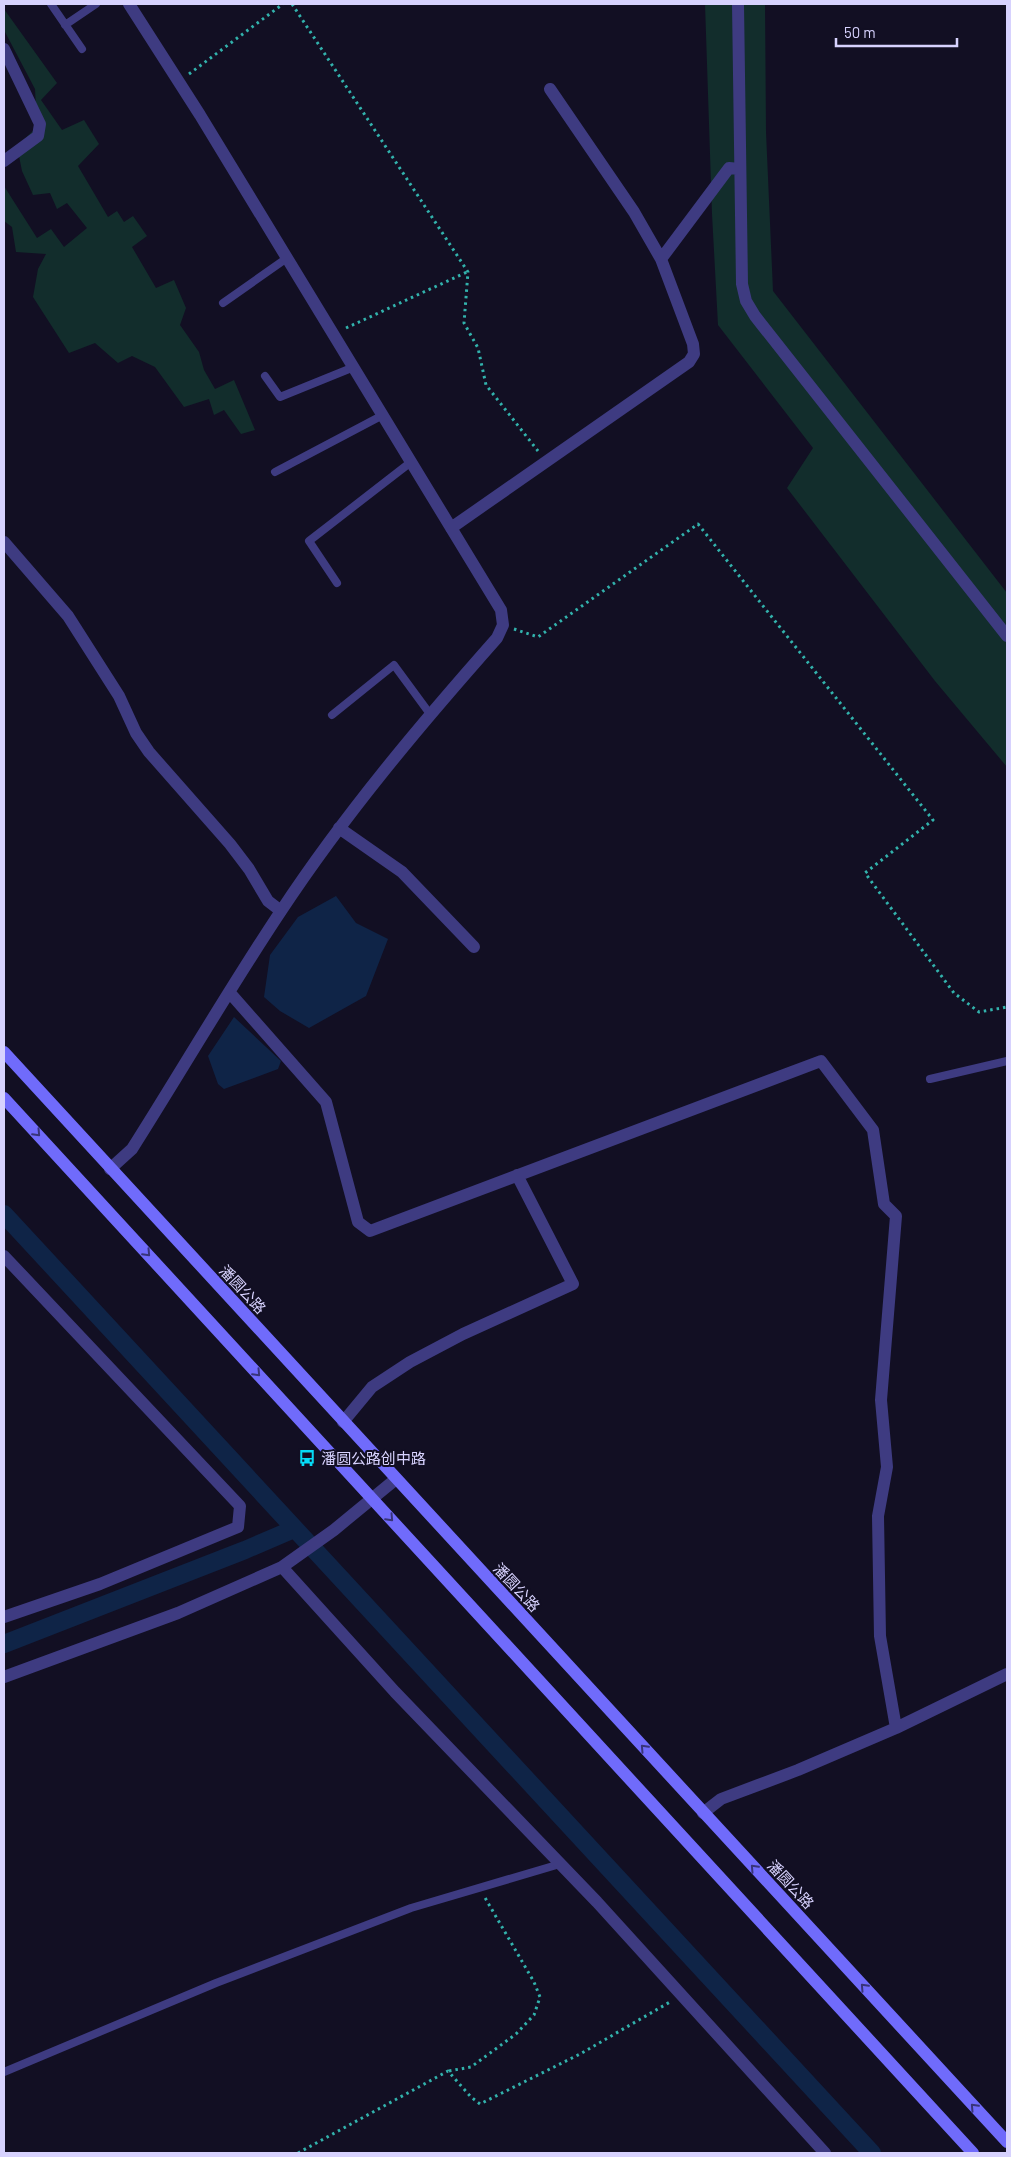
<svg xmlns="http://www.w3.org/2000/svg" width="1011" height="2157" font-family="Barlow,'Noto Sans SC',sans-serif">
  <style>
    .green { fill: #122d2c }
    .water { fill: #0f2447 }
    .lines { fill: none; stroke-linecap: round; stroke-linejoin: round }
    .canal { stroke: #0f2447; stroke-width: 18 }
    .path { stroke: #32b2ac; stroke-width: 3; stroke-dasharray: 2.5 4; stroke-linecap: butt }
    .service { stroke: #3e3b81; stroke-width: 8 }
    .minor { stroke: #3e3b81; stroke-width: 12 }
    .secondary { stroke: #706bfb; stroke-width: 12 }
    .oneway { stroke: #383479 }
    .labels { text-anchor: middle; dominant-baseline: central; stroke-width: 4; stroke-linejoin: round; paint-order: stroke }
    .street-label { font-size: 15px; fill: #d7d2fe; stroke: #120f23 }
    .poi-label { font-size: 15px; fill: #d7d2fe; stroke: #120f23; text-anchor: start }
  </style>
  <rect width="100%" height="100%" fill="#120f23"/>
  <path class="green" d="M705,4H765L766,132L773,291L1007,593V767L935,681L787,488L813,448L718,325L712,214Z
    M4,9L57,83L41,100L62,130L84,120L99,144L78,166L108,217L117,211L124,222L133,216L147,236L132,247L156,288L174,280L186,308L180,325L199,352L204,370L215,389L234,380L255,430L241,434L224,410L214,415L209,399L184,407L155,367L132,356L118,363L95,343L69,353L33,297L38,269L46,254L16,252L12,227L4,221V186L37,238L51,229L64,247L87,228L67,203L57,209L50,193L33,195L22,171L17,146L37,127L35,89L5,32L4,33Z"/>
  <path class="water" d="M336,896L356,923L388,939L366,996L309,1028L280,1011L264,997L270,955L298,917Z
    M234,1017L281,1061L278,1069L224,1089L218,1084L208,1056Z"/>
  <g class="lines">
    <path class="canal" d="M4,1214L872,2153
      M4,1644L245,1550L294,1529"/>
    <path class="path" d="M292,4L468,272L464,323L478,348L486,385L538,451
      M189,74L283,4
      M346,328L467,272
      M514,629L538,637L698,524L933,820L865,873L954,993L979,1012L1007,1007
      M449,2071L471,2067L516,2034L534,2015L540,1997L534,1982L484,1896
      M298,2153L448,2071L471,2097L480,2104L580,2054L670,2002"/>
    <path class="service" d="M51,4L82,49
      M65,25L96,4
      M223,303L287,258
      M265,376L280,397L354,367
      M275,472L383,415
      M337,583L309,541L411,462
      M332,715L394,665L430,714
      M930,1079L1007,1061
      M4,2072L216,1983L411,1908L560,1864"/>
    <path class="minor" d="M738,4L742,284L746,301L755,316L1007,636
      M4,49L40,124L38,136L4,161
      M661,259L729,168L739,169
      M451,528L689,362L694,354L693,344L661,259L634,212L550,89
      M4,542L68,616L119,696L136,733L149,752L230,844L249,869L268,901L281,911
      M339,828L402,872L474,947
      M230,993L326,1102L358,1222L370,1231L821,1061L873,1130L884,1204L896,1216L881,1400L887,1467L878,1516L880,1636L896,1728
      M110,1169L132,1149C182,1070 229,989 281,911C345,814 420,725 497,638L503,625L501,610L200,115L129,4
      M4,1256L240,1506L238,1527L100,1584L4,1617
      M343,1422L372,1387L410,1362L463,1334L573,1284L517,1175
      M396,1479L334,1530L282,1567L395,1692L597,1902L825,2153
      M4,1677L178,1613L282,1567
      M703,1813L721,1799L798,1770L896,1728L1007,1674"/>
    <path class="secondary" d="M4,1052L1007,2142
      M4,1098L973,2153"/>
  </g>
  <defs><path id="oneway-chevron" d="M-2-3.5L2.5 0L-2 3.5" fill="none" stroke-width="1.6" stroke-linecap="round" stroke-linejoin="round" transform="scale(1.25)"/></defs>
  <g class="oneway">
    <use href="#oneway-chevron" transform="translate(37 1133) rotate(47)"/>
    <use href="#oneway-chevron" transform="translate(147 1253) rotate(47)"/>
    <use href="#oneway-chevron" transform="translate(257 1373) rotate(47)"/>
    <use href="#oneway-chevron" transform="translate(390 1518) rotate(47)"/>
    <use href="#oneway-chevron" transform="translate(644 1748) rotate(-133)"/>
    <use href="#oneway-chevron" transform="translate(754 1868) rotate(-133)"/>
    <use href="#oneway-chevron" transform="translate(864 1987) rotate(-133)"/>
    <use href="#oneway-chevron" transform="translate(974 2107) rotate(-133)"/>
  </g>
  <defs>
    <g id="bus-bare" transform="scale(1.35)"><path d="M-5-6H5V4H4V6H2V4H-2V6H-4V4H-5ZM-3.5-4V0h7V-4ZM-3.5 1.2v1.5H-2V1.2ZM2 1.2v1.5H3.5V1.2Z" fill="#06dbf6" stroke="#120f23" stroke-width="2.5" paint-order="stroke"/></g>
  </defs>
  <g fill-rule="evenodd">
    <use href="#bus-bare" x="307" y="1458"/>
  </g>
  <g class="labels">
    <g class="street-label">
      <text transform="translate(243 1289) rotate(47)">潘圆公路</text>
      <text transform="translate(517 1587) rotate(47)">潘圆公路</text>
      <text transform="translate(791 1884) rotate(47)">潘圆公路</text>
    </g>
    <g class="poi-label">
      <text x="321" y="1458">潘圆公路创中路</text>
    </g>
  </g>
  <rect width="1011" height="2157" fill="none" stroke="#d7d2fe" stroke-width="10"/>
  <path d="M836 38v8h121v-8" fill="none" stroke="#d7d2fe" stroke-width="2.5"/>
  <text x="844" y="38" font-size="15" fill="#d7d2fe" stroke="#120f23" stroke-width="4" paint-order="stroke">50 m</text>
</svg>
